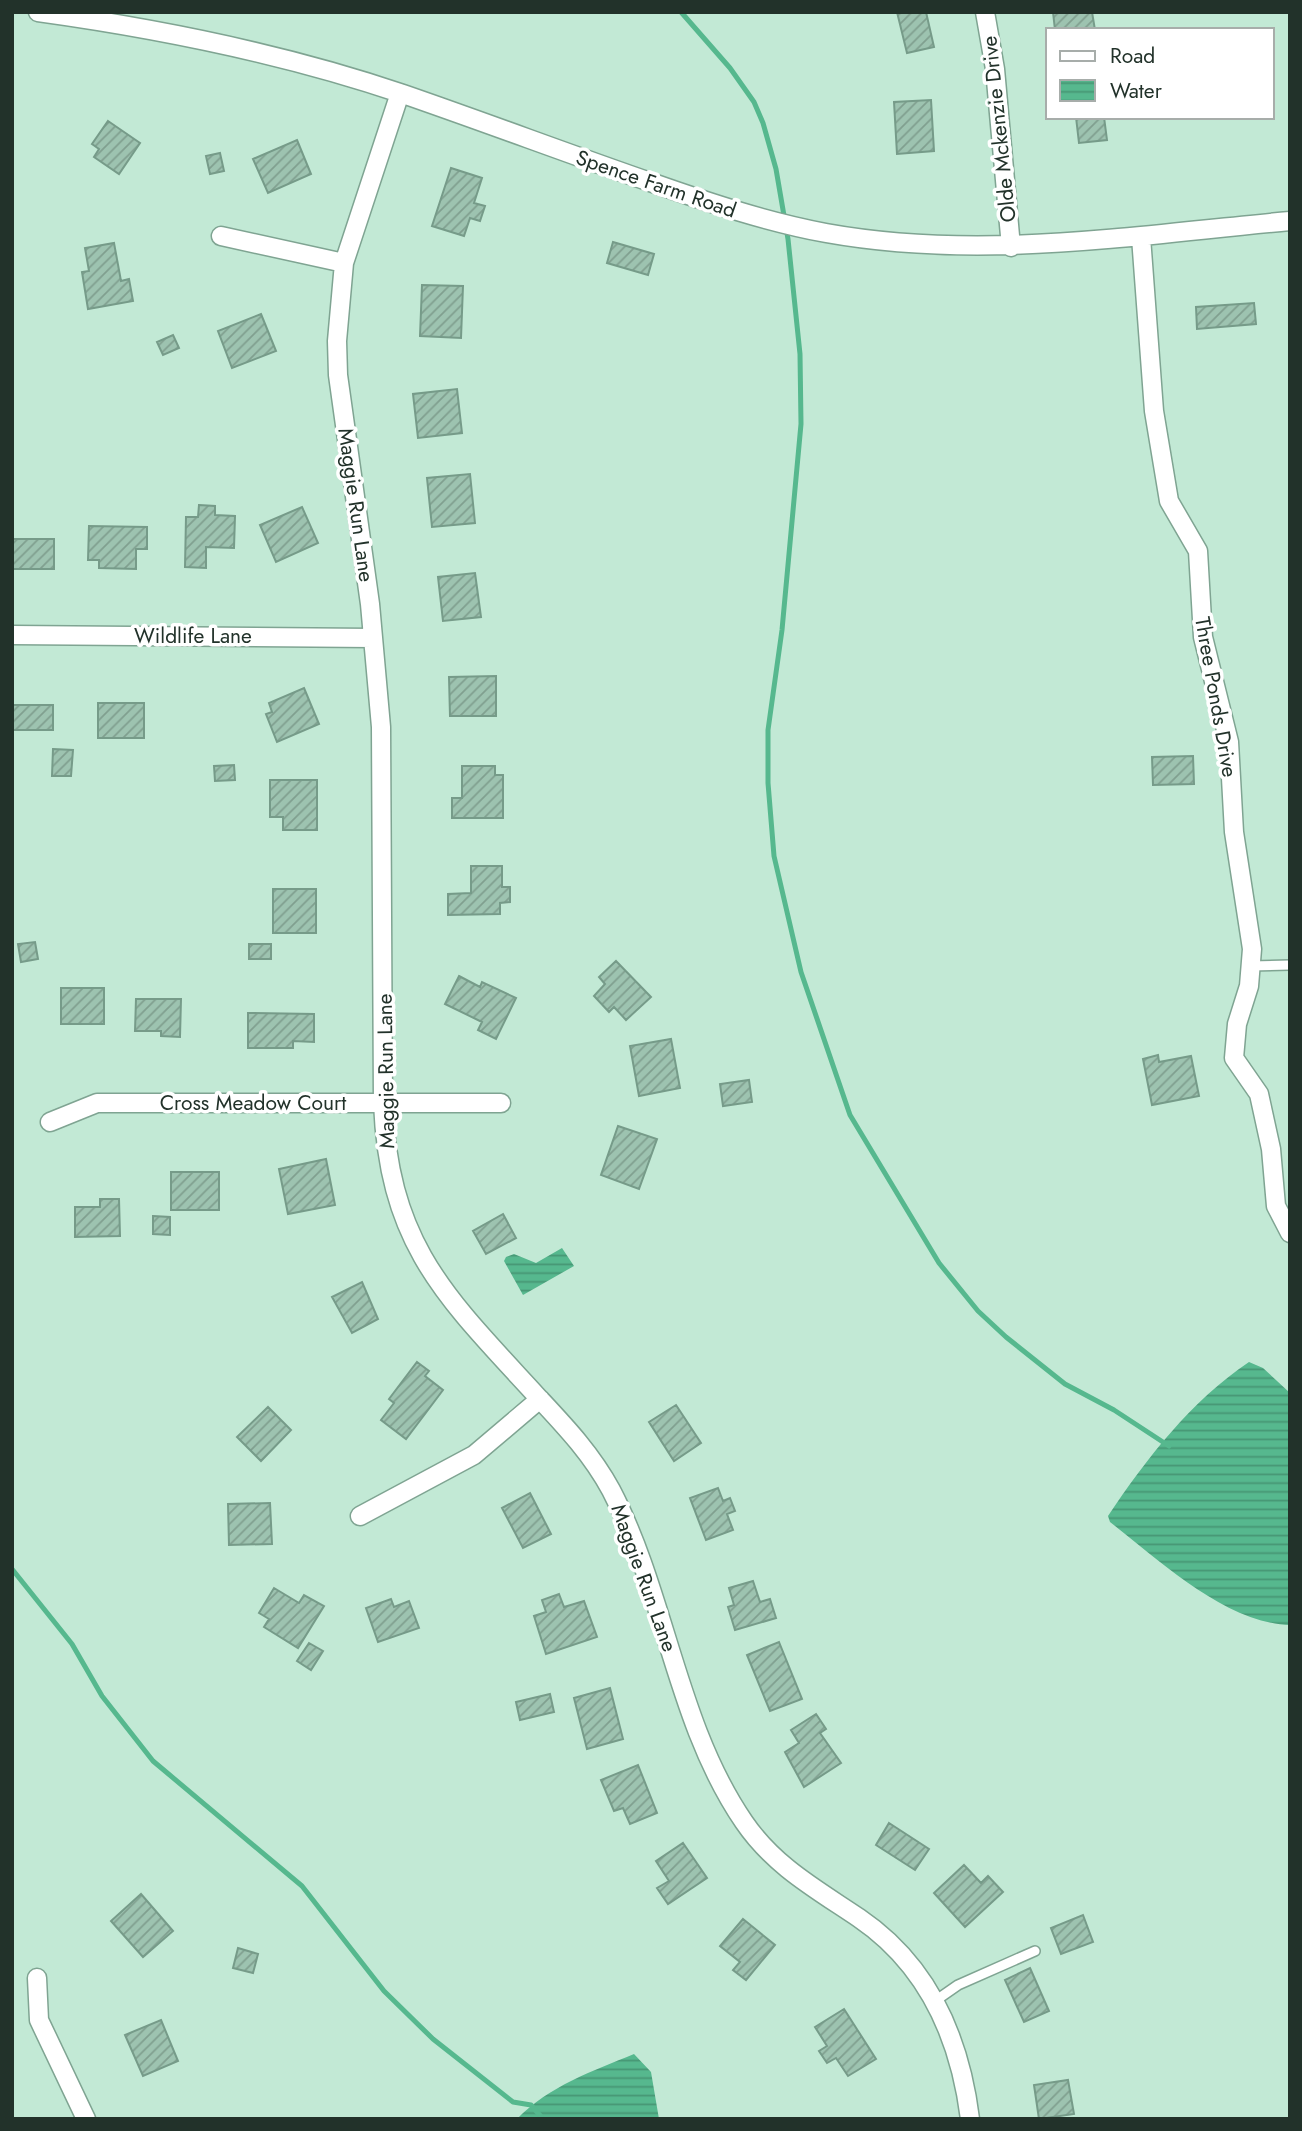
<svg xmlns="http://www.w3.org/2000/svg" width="1302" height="2131" font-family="Jost,sans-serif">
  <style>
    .water { fill: url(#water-rules) }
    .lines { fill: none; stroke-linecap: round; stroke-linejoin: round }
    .stream { stroke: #56b88e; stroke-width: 5 }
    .building { fill: url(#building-hatch); stroke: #769b89; stroke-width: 2 }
    .service-casing { stroke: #7fa492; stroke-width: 12 }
    .minor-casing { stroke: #7fa492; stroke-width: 21 }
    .service { stroke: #fff; stroke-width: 9 }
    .minor { stroke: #fff; stroke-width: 18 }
    .labels { text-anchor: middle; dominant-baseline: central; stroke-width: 7; stroke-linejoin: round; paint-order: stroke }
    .street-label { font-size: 21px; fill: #22322a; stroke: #fff }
  </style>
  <defs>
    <pattern id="water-rules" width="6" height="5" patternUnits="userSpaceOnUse" patternTransform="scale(1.75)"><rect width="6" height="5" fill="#56b88e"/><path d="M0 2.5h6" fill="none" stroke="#479674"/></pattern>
    <pattern id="building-hatch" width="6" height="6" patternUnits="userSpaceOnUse" patternTransform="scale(1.75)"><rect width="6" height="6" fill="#9dc3b0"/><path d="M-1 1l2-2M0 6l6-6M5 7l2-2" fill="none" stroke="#809f8f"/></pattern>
  </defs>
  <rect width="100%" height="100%" fill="#c2e9d5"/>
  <path class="water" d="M562,1248L574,1266L523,1295L504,1261L506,1257L514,1254L536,1263Z
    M1249,1362L1263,1368L1290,1393V1625C1225,1623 1159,1560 1110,1522L1108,1516C1147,1458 1191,1401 1249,1362Z
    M634,2054L651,2072L659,2119H517C549,2086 593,2071 634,2054Z"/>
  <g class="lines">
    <path class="stream" d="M681,12L730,68L754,102L763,123L776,169L788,239L800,354L801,424L782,630L768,730V783L774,856L801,972L850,1115L939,1263L978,1311L1006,1337L1065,1384L1114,1410L1169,1446
      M12,1569L72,1644L102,1696L153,1761L302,1886L384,1991L433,2039L513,2102L531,2105L543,2119"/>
  </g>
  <path class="building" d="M897,12H926L934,47L907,53Z
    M1053,12H1092L1095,30H1055Z
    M931,100L934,151L897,154L894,102Z
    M1076,117H1104L1107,140L1079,143Z
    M108,121L140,143L119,174L94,157L99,149L92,144Z
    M297,140L311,174L268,193L253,159Z
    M220,153L224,171L210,174L206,156Z
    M451,168L482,178L474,203L485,206L480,221L470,218L464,236L432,226Z
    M613,242L654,254L648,275L607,263Z
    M114,243L121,281L129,279L133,301L88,309L82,272L89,271L85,248Z
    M422,285L463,286L461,338L420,336Z
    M1254,303L1256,324L1197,329L1196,307Z
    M261,314L276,351L232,368L218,331Z
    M173,335L179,348L163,355L157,342Z
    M457,389L462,433L418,438L413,394Z
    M470,474L475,523L432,527L427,478Z
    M199,505L215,506V515L235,516L234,548L206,547V568L185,567L186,517H198Z
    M302,507L318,543L276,562L260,525Z
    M89,526L147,527V549H136V569L99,568V560H88Z
    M12,539H54V569H12Z
    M475,573L481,617L443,621L438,577Z
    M496,676V716H450L449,677Z
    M304,688L319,724L277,742L266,714L272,712L269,703Z
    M98,703H144V738H98Z
    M12,705H53V730H12Z
    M53,749L73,750L71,776H52Z
    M1193,756L1194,784L1153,785L1152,757Z
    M234,765L235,780L215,781L214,766Z
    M462,766H495V775H503V818H452V798H462Z
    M270,780H317V830H283V817H270Z
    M471,866H502V887H510V902L500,903V914L448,915V894L471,893Z
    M273,889H316V933H273Z
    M35,942L38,959L21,962L18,944Z
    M249,944H271V959H249Z
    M616,961L651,997L626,1020L614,1007L609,1012L594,996L605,984L599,977Z
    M459,976L480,987L482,982L516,998L496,1039L478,1030L482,1022L445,1004Z
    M61,988H104V1024H61Z
    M136,999H181L180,1037L161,1036V1031H135Z
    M248,1013L314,1014V1042L293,1041V1048H248Z
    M671,1039L680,1088L639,1096L630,1046Z
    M1158,1055L1159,1062L1191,1056L1199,1096L1152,1105L1143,1059Z
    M749,1080L752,1102L723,1106L720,1084Z
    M618,1126L657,1139L639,1189L601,1175Z
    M326,1159L335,1205L288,1214L279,1169Z
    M171,1172H219V1210H171Z
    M100,1199H119L120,1236L75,1237V1207H100Z
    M503,1214L516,1238L486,1254L473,1231Z
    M153,1216L170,1217V1235L153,1234Z
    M362,1282L378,1319L352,1333L332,1297Z
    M417,1362L429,1371L425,1376L443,1390L406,1439L381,1420L394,1403L389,1399Z
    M676,1405L701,1443L674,1461L649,1422Z
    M268,1407L291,1430L261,1461L237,1437Z
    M718,1488L723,1501L730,1498L735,1511L727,1514L733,1530L706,1540L690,1498Z
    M530,1493L551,1534L523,1548L502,1508Z
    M270,1503L272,1544L229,1545L228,1504Z
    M753,1581L760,1602L770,1599L776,1618L735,1630L728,1607L734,1605L729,1588Z
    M274,1588L299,1603L304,1595L324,1606L298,1648L264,1627L269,1619L259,1613Z
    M559,1594L564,1607L584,1601L597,1637L546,1654L534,1616L546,1612L542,1600Z
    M391,1599L394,1607L409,1601L419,1628L378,1642L366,1608Z
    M779,1642L802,1699L770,1711L747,1655Z
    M309,1643L323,1651L311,1670L297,1661Z
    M610,1688L623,1739L587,1749L574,1698Z
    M550,1694L554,1712L520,1720L516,1702Z
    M816,1714L826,1729L820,1733L841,1763L804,1787L785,1752L799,1743L791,1730Z
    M638,1765L657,1813L630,1824L623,1808L614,1811L601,1780Z
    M889,1823L929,1849L915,1870L876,1845Z
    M683,1843L707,1878L668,1904L657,1888L669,1881L656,1861Z
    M964,1865L981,1883L988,1876L1003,1892L965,1927L934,1893Z
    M141,1894L173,1931L143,1957L111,1921Z
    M1083,1915L1093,1942L1061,1954L1051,1928Z
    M743,1919L775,1945L746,1980L733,1970L740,1962L720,1946Z
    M238,1948L258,1954L253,1973L233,1968Z
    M1030,1968L1049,2011L1024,2022L1005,1980Z
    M844,2009L876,2059L848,2076L836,2058L827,2063L819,2051L827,2046L815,2027Z
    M161,2020L178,2061L143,2076L125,2035Z
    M1068,2080L1074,2114L1039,2119L1034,2085Z"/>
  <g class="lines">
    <g class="service-casing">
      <path id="service" d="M1251,966L1290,965
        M935,2001L958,1985L1035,1951"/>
    </g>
    <g class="minor-casing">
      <path id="minor" d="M38,12C161,29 285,54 403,94C487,123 569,154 653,183C710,203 767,222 826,233C981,261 1135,235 1290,221
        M985,12L995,69L1011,247
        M400,93L344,263L337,341L338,375L370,604L381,727L383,1103C389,1245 445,1296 536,1395C564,1425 591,1453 611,1490C666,1595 676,1723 744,1822C774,1866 816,1889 859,1918C928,1965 960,2039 970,2119
        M221,236L344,263
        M1141,237L1154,411L1169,501L1198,551L1203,637L1229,742L1234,832L1252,949L1249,986L1237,1024L1234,1058L1259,1094L1271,1149L1276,1206L1290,1233
        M12,635L373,638
        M50,1122L97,1103H501
        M360,1516L474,1455L540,1399
        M37,1978L39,2020L86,2119"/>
    </g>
    <use href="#service" class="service"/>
    <use href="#minor" class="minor"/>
  </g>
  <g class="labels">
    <g class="street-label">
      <text transform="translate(999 129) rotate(-96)">Olde Mckenzie Drive</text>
      <text transform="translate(656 184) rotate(19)">Spence Farm Road</text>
      <text transform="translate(356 505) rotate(82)">Maggie Run Lane</text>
      <text x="193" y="636">Wildlife Lane</text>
      <text transform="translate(1216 697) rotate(80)">Three Ponds Drive</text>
      <text transform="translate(386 1071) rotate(-91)">Maggie Run Lane</text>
      <text x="253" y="1103">Cross Meadow Court</text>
      <text transform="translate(644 1578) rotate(70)">Maggie Run Lane</text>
    </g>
  </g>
  <rect width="1302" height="2131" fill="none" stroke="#22322a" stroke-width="28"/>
  <rect x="1046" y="28" width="228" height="91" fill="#ffffff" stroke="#a7adaa" stroke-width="2"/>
  <rect x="1060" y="51" width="35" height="10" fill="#ffffff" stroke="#a7adaa" stroke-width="2"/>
  <text x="1110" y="63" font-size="21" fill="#22322a">Road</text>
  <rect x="1060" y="80" width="35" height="21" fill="url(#water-rules)" stroke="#a7adaa" stroke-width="2"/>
  <text x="1110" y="98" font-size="21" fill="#22322a">Water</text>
</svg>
